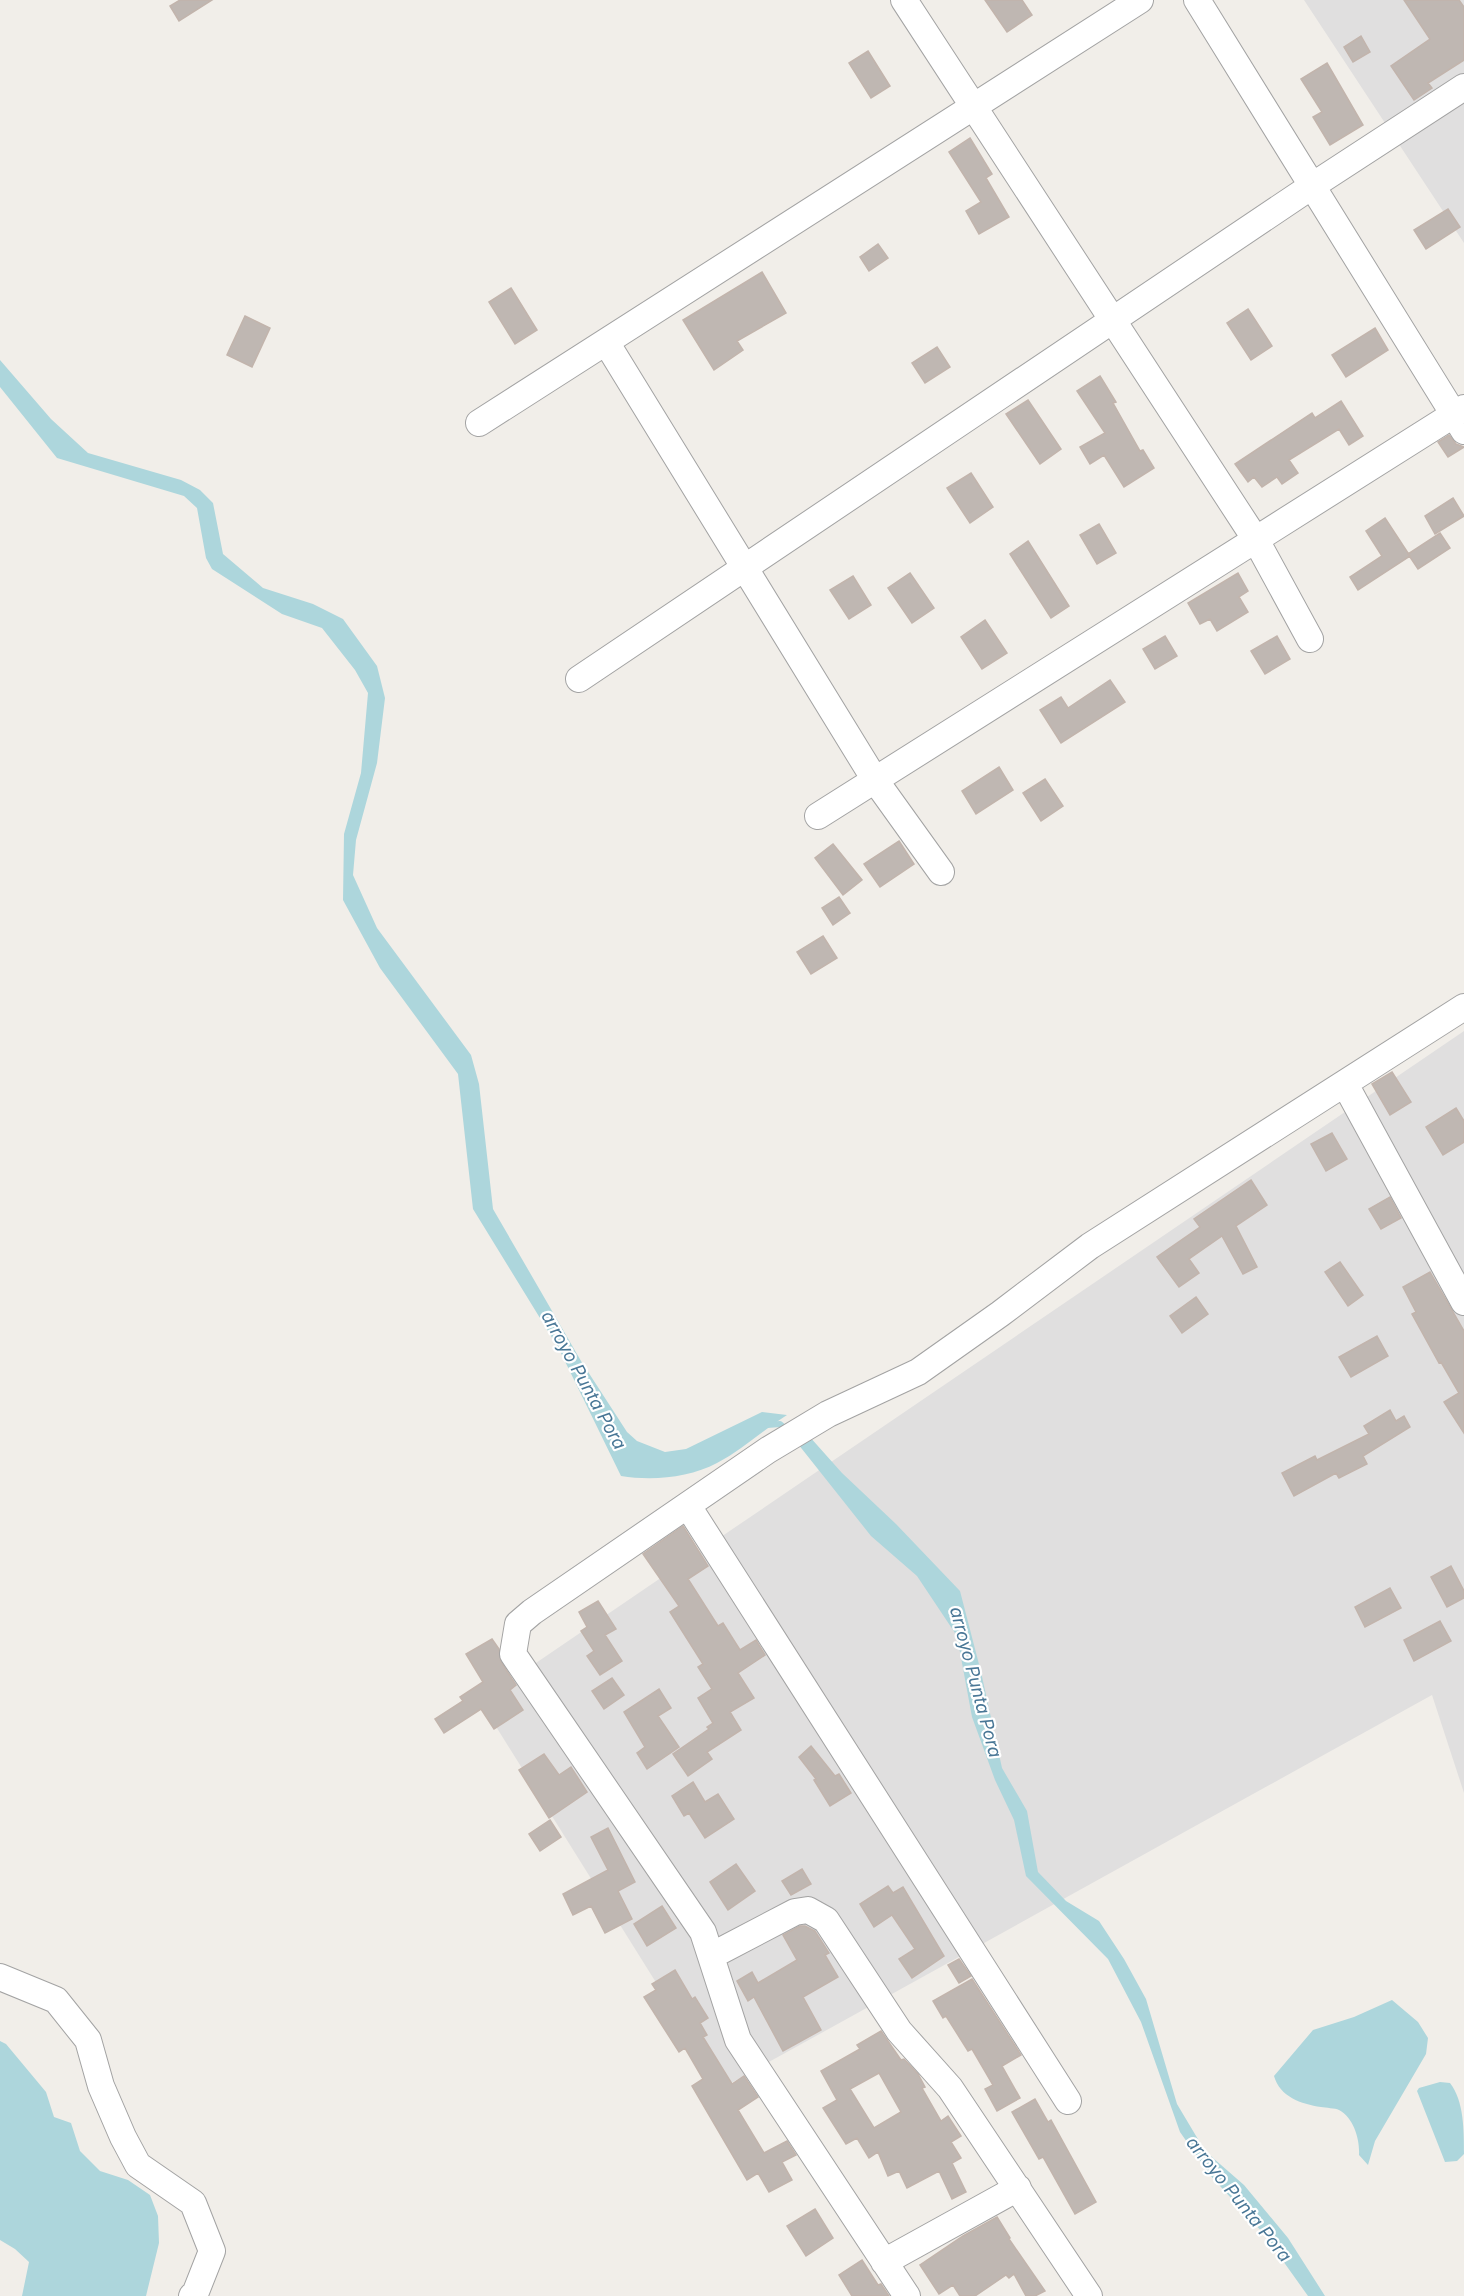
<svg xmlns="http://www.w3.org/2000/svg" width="1464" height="2296" font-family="Inter,sans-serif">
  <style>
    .residential { fill: #e0dfdf }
    .water { fill: #add6dc }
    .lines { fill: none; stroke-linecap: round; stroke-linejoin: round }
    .stream { stroke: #add6dc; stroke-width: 6 }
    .building { fill: #bfb7b2; stroke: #c2b4ac; stroke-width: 1.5; fill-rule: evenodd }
    .minor-casing { stroke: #a3a3a3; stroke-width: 28 }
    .minor { stroke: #fff; stroke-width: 26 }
    .labels { text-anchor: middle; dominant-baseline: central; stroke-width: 4.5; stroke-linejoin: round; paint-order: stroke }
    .water-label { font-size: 18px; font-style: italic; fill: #497796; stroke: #fff }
  </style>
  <rect width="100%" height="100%" fill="#f1eee9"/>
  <path class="residential" d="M1304,0H1464V243Z
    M1464,1031V1793L1432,1695L722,2088L480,1701Z"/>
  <path class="water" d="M0,360L51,419L88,453L181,480L200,490L213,503L223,554L263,588L313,604L343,619L377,666L385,698L377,763L356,840L353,875L377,928L471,1055L479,1084L493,1209L581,1361L627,1432L637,1441L665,1452L686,1449L762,1412L787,1415C763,1430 742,1450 717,1463C689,1478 652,1481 621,1476L559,1349L473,1209L458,1074L380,968L343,900L344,834L361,773L368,693L355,670L322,628L282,614L212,569L206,558L197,508L184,496L57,458L0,387Z
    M809,1436L842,1473L896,1524L960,1591L981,1672L1002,1768L1027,1811L1038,1872L1066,1901L1099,1921L1124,1959L1146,1999L1177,2104L1205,2151L1244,2185L1288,2238L1325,2296H1308L1263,2233L1210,2175L1180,2132L1141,2022L1108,1959L1026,1876L1014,1820L995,1780L972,1717L957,1636L917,1576L871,1536L798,1444Z
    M1392,2000L1418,2022L1428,2038L1426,2054L1375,2141L1368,2165L1359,2155C1360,2140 1354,2118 1339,2110C1335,2108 1326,2108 1321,2107C1301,2104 1280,2097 1274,2076L1313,2030L1354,2017Z
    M0,2041L6,2044L46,2092L54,2117L71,2123L80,2151L100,2171L128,2180L150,2195L158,2216L159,2243L146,2296H22L29,2262L15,2249L0,2240Z
    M1440,2082L1450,2083C1464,2101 1464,2130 1464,2154L1457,2161L1445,2162L1417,2091L1419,2088Z"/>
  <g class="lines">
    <path class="stream" d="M767,1425L780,1424L787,1430"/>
  </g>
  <path class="building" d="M180,0H212L179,21L170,6Z
    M985,0H1022L1032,15L1007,32Z
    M1404,0H1459L1464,7V60L1428,83L1432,88L1414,100L1391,66L1430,39Z
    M1361,36L1370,52L1353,62L1344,47Z
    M868,51L890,86L871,98L849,63Z
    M1327,63L1363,125L1330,145L1313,117L1322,112L1301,79Z
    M970,138L992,174L986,178L1009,217L979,234L966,211L981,202L949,152Z
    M1448,209L1460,227L1426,249L1414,230Z
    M878,244L888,258L869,271L860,257Z
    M762,272L786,313L737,341L743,350L714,370L683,320Z
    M511,288L537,330L515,344L489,302Z
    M1248,309L1272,346L1251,360L1227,323Z
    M245,316L270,328L252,367L227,355Z
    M1375,328L1388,350L1346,377L1332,355Z
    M937,347L950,367L925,383L912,363Z
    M1100,376L1116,402L1113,403L1140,451L1143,450L1154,468L1124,487L1104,455L1090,464L1080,447L1105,433L1077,391Z
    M1028,400L1061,449L1040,464L1006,414Z
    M1341,401L1363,436L1349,445L1339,429L1289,460L1298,473L1282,484L1277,477L1262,487L1254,477L1248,482L1235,464L1312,413L1315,418Z
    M1449,435L1456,444L1464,447L1448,457L1438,442Z
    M971,473L993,507L970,523L947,488Z
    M1453,498L1464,516L1435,534L1425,516Z
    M1385,518L1410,556L1358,590L1350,577L1382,556L1366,531Z
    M1099,524L1116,553L1097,564L1080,535Z
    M1440,533L1450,548L1418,569L1408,554Z
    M1028,541L1069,606L1051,618L1010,554Z
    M910,573L934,608L912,623L888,588Z
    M1238,573L1248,591L1239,597L1248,612L1217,631L1210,619L1200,624L1188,603Z
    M853,576L871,605L849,619L830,590Z
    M985,620L1007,653L982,669L961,637Z
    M1165,636L1177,656L1155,669L1143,649Z
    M1277,636L1290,659L1265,674L1251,651Z
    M1110,680L1125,702L1061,743L1040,710L1061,697L1068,708Z
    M999,767L1013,790L976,814L962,791Z
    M1045,779L1063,806L1041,821L1023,793Z
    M899,841L914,864L880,887L864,864Z
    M833,844L862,880L843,895L815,858Z
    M839,897L850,913L833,925L822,908Z
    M823,936L837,958L811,974L797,952Z
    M1392,1072L1411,1102L1390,1115L1372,1084Z
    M1456,1108L1464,1121V1142L1443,1155L1426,1127Z
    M1332,1133L1347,1159L1326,1171L1311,1144Z
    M1251,1180L1267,1205L1236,1226L1257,1267L1243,1274L1222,1236L1189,1259L1199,1273L1179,1287L1157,1257L1200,1227L1194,1219Z
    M1390,1197L1401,1218L1381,1229L1369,1209Z
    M1340,1262L1363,1295L1348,1306L1325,1272Z
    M1430,1272L1464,1331V1433L1444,1402L1459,1393L1441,1362L1439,1363L1412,1314L1416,1312L1403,1287Z
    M1196,1297L1208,1314L1182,1333L1170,1316Z
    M1377,1336L1388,1356L1351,1377L1339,1357Z
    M1390,1410L1396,1421L1404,1416L1410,1427L1363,1456L1367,1464L1339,1478L1336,1473L1294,1496L1282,1473L1315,1456L1317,1460L1369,1434L1364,1426Z
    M683,1526L708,1566L688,1579L718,1626L723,1623L740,1650L756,1640L765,1655L738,1673L754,1698L730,1712L741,1730L707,1752L712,1759L688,1776L673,1754L709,1729L707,1727L713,1723L698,1698L712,1689L698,1667L703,1664L670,1612L679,1606L643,1554Z
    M1451,1566L1464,1591V1598L1447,1607L1431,1577Z
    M1390,1588L1401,1608L1365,1627L1355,1607Z
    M598,1601L616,1629L605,1635L622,1661L600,1675L587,1656L594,1651L581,1631L587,1627L579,1612Z
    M1440,1621L1451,1641L1414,1661L1404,1640Z
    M492,1639L499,1649L501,1662L516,1685L510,1690L523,1710L494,1729L481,1709L444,1733L435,1719L463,1701L460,1697L483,1682L466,1654Z
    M612,1678L624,1695L604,1709L592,1691Z
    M659,1689L671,1708L658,1716L679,1747L647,1769L637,1753L645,1747L624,1712Z
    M811,1746L835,1776L839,1774L851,1793L830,1806L814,1780L816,1779L799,1757Z
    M544,1754L559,1775L571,1767L587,1792L549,1818L519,1770Z
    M693,1782L705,1802L718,1794L734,1819L705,1838L689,1813L684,1816L672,1796Z
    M550,1820L561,1837L540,1851L529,1834Z
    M608,1828L635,1882L618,1891L632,1919L605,1933L591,1906L573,1915L563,1894L608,1870L591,1837Z
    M736,1864L755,1891L728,1910L710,1882Z
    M802,1869L811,1884L791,1895L782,1881Z
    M888,1886L893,1893L903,1887L944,1956L912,1978L899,1959L915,1949L892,1915L874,1927L860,1904Z
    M662,1906L676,1928L647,1946L634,1924Z
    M800,1926H805L815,1931L829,1953L825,1955L838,1977L803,1997L821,2030L783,2051L754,1997L748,2001L737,1981L752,1972L758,1983L797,1960L783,1935Z
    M959,1959L971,1976L959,1983L948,1965Z
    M675,1970L692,1999L695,1997L708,2018L700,2023L707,2035L703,2037L732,2084L744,2076L758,2097L738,2110L764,2153L787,2141L796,2155L782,2162L792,2180L769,2192L758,2173L747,2180L692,2086L703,2079L685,2048L679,2052L644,1997L656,1990L652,1984Z
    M972,1979L1021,2055L1002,2066L1020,2098L997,2111L985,2089L993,2085L972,2049L968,2051L946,2016L943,2018L933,2001Z
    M881,2031L901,2060L904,2059L918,2074L925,2087L922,2088L941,2121L948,2116L961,2136L951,2142L961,2158L952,2163L966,2192L952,2199L939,2171L907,2188L899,2171L888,2176L878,2152L869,2158L857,2138L846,2144L823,2108L837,2100L821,2071L860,2049L857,2045ZM879,2073L901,2112L874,2128L850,2089Z
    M1035,2099L1048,2122L1051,2120L1096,2202L1075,2214L1043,2157L1039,2159L1012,2112Z
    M815,2209L833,2238L806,2256L787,2226Z
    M997,2217L1010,2238L1009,2239L1045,2291L1035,2296H1026L1014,2274L1009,2278L1006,2275L975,2296H960L953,2285L939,2294L920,2265L963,2236Z
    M862,2260L878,2285L881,2284L889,2296H852L839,2275Z"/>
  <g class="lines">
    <g class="minor-casing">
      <path id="minor" d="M904,0L1256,540L1310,639
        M1197,0L1464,431
        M606,342L875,780L941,872
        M479,423L1140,0
        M579,679L1312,186L1464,87
        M818,816L1464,408
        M1345,1084L1464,1302
        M688,1506L1068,2101
        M711,1956L795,1912L808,1910L826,1920L899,2031L950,2088L1089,2296
        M0,1977L56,2000L88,2040L101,2086L123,2137L138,2165L193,2203L212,2251L195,2294L192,2296
        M884,2262L1018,2188
        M907,2296L738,2040L703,1932L513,1654L518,1624L532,1612L768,1450L828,1414L918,1372L1000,1314L1090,1246L1464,1007"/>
    </g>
    <use href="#minor" class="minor"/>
  </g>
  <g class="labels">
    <g class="water-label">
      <text transform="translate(584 1380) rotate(61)">arroyo Punta Pora</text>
      <text transform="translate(976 1682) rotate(75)">arroyo Punta Pora</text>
      <text transform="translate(1239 2199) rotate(51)">arroyo Punta Pora</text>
    </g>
  </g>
</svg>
